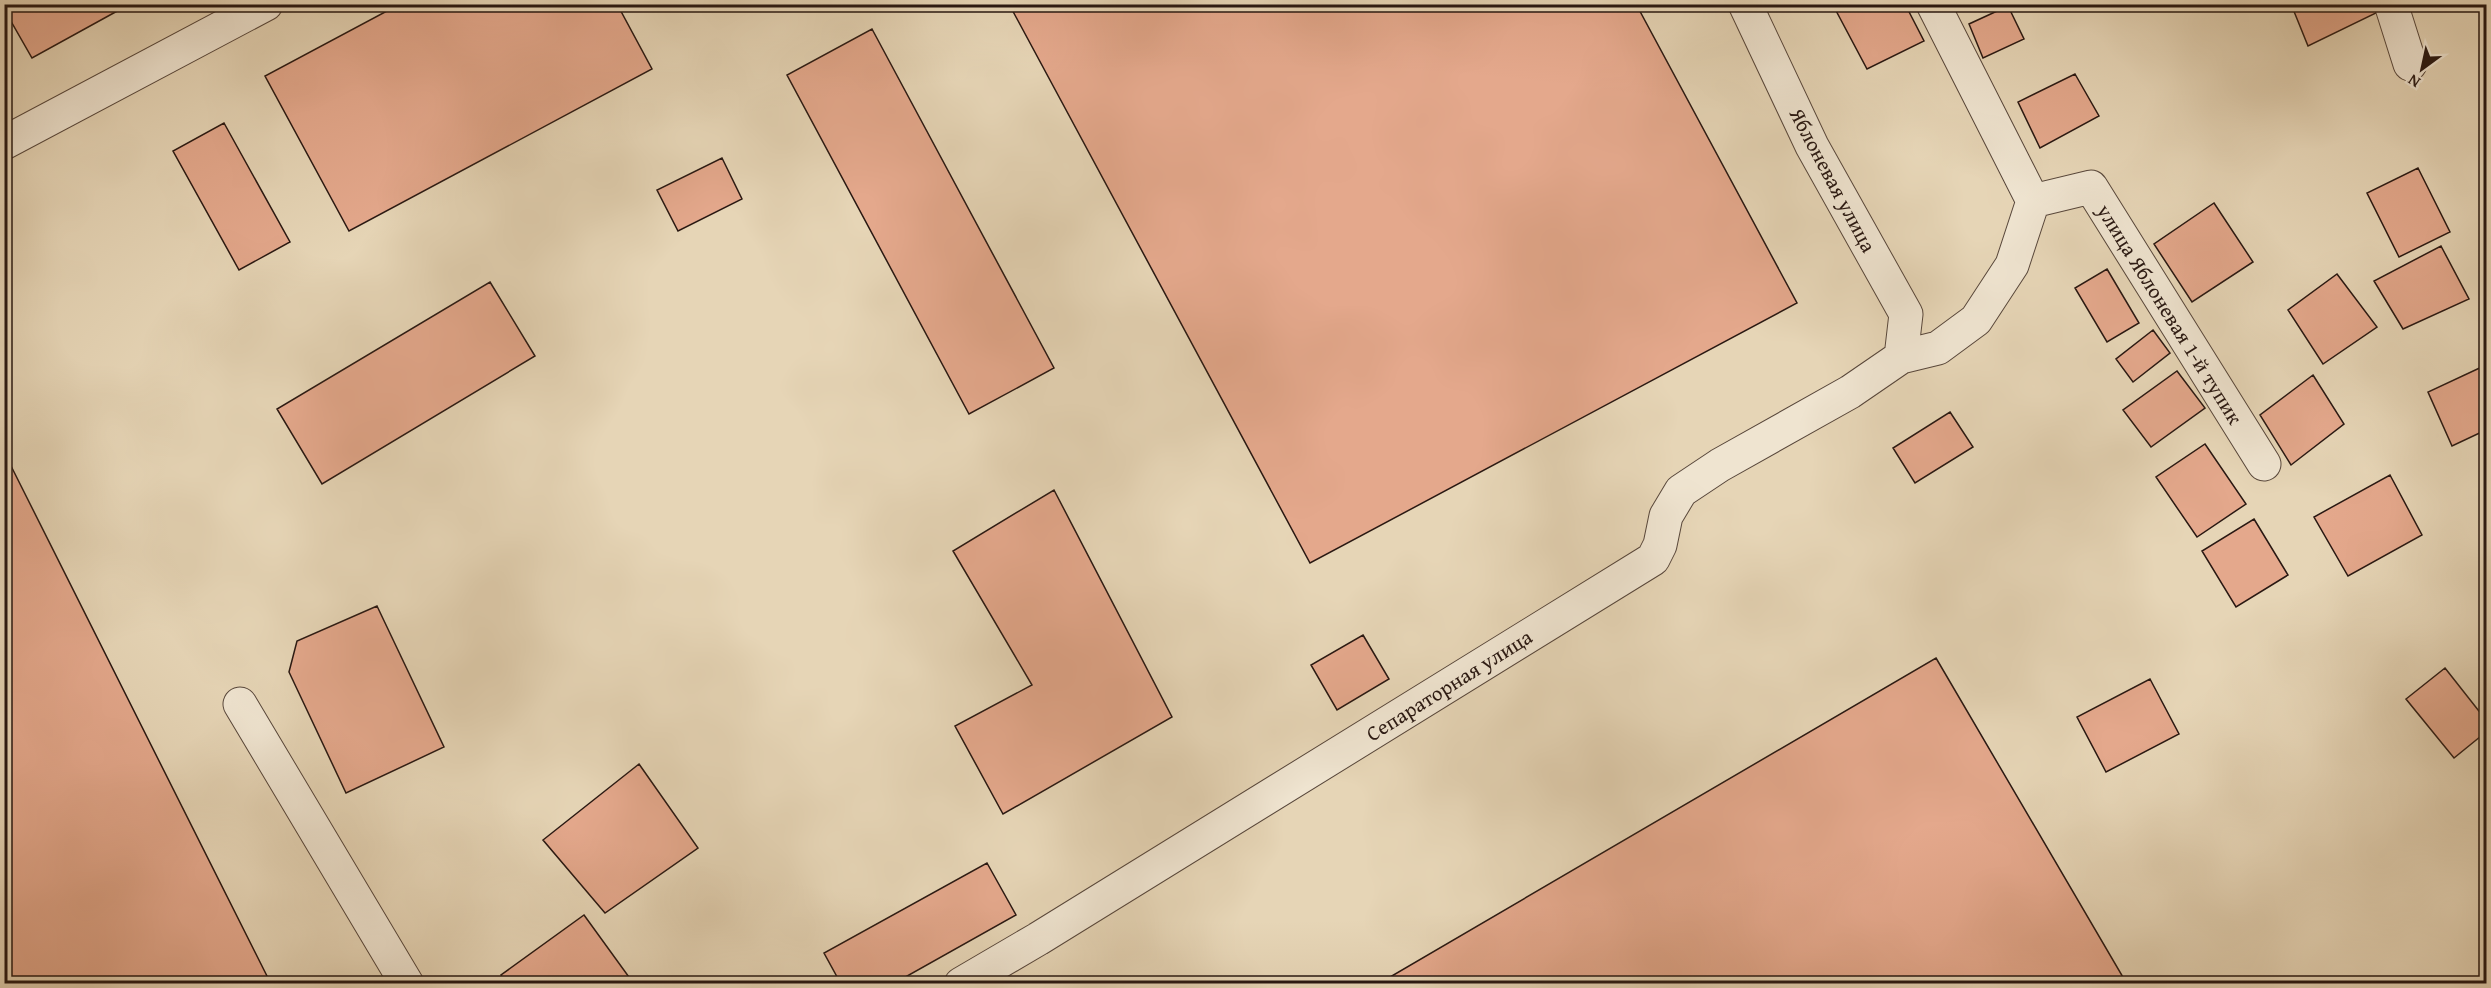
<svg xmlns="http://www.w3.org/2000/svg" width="2491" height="988" font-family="'Gentium Book Plus',serif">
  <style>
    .building { fill: #e4a88c; stroke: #291812; stroke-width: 1.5 }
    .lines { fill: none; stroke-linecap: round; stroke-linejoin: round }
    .minor-casing { stroke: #58473b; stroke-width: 35 }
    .minor { stroke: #efe4d0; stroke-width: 33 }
    .labels { text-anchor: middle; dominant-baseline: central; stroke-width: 5; stroke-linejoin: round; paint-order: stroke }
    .street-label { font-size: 21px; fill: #291812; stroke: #efe4d0 }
  </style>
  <rect width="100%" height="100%" fill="#e6d5b6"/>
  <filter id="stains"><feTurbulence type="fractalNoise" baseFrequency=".00333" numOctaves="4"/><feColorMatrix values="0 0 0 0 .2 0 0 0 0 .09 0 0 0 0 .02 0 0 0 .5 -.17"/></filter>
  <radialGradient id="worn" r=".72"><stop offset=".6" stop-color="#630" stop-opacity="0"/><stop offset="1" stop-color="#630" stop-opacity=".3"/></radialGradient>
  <path class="building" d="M4,4H130L32,58L4,9Z
    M400,4H617L652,69L349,231L265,76Z
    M1009,4H1636L1797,303L1310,563Z
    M1905,4L1924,41L1867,69L1833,5Z
    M2291,4H2372L2376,13L2308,46Z
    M2008,6L2024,39L1983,58L1969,24Z
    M872,29L1054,368L969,414L787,75Z
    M2075,74L2099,116L2040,148L2018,102Z
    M224,123L290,242L239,270L173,151Z
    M722,158L742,199L678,231L657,190Z
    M2418,168L2450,232L2399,257L2367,193Z
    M2214,203L2253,262L2192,302L2154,244Z
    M2441,246L2469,299L2403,329L2374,281Z
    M2107,269L2139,323L2107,342L2075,288Z
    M2337,274L2377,327L2323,364L2288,310Z
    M490,282L535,356L322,484L277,409Z
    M2153,330L2170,353L2133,382L2116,359Z
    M2486,365V430L2452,446L2428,392Z
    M2177,371L2205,408L2151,447L2123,410Z
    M2313,375L2344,424L2291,465L2260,415Z
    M1950,412L1973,447L1915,483L1893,448Z
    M2205,444L2246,504L2197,537L2156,477Z
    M4,452L271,984H4Z
    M2390,475L2422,535L2348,576L2314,517Z
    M1054,490L1172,717L1003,814L955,726L1032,685L953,551Z
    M2254,519L2288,575L2236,607L2202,551Z
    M377,606L444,747L346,793L289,672L297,641Z
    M1363,635L1389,679L1337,710L1311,665Z
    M1936,658L2127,984H1378Z
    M2445,668L2486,720V732L2454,758L2406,699Z
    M2150,679L2179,734L2106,772L2077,717Z
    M639,764L698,848L605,913L543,840Z
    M987,863L1016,915L893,984H841L824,953Z
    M584,915L634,984H507L501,975Z"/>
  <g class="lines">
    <g class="minor-casing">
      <path id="minor" d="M1745,4L1812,146L1906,314L1901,357
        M1933,4L2033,201L2091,187L2264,464
        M2391,4L2410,64
        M4,143L266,4
        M240,704L407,984
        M961,984L1038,939L1653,559L1660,545L1666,516L1681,491L1720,465L1850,392L1901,357L1938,348L1976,320L2012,265L2033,201"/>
    </g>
    <use href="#minor" class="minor"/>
  </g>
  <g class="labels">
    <g class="street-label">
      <text transform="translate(1833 180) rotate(62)">Яблоневая улица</text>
      <text transform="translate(2170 314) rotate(58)">улица Яблоневая 1-й тупик</text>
      <text transform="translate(1449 685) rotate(-32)">Сепараторная улица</text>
    </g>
  </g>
  <rect width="2491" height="988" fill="none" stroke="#e6d5b6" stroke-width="24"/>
  <rect x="6" y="6" width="2479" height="976" fill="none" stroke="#291812" stroke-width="3"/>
  <rect x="12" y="12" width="2467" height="964" fill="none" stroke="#291812" stroke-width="1.5"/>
  <g transform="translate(2422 69) rotate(213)" stroke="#efe4d0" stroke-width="4.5" paint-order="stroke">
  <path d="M0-4.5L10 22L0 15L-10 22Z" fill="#291812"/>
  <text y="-9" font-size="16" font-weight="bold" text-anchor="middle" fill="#291812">N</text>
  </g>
  <rect width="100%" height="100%" filter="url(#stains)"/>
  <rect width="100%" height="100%" fill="url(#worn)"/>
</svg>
